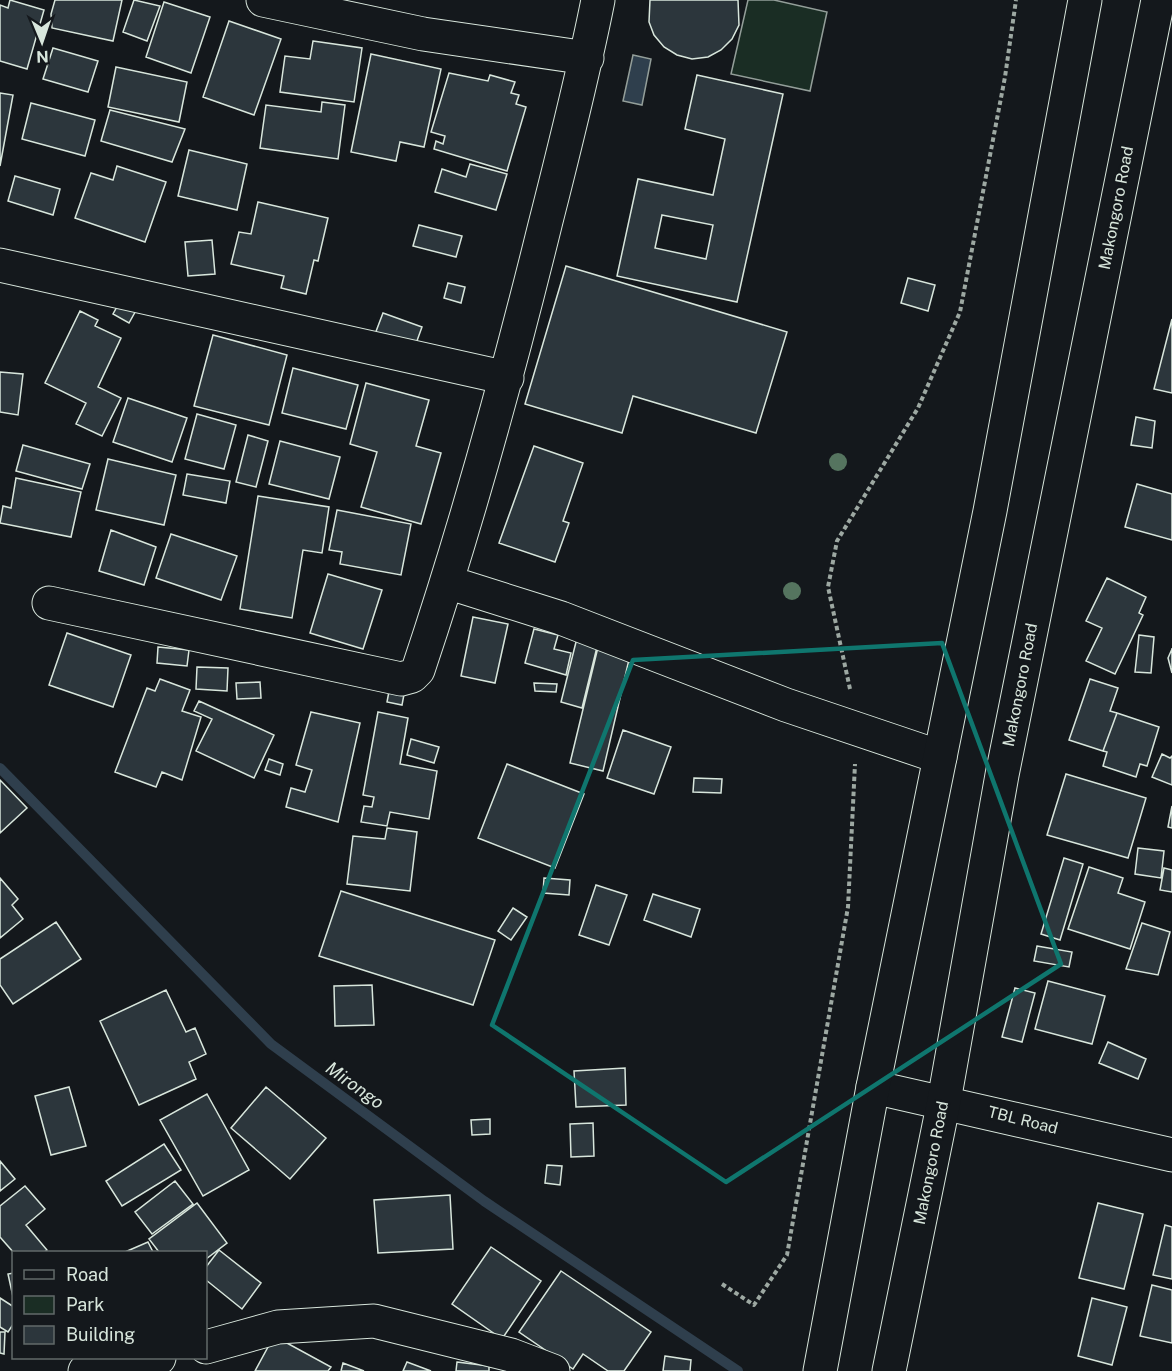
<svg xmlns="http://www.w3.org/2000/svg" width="1172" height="1371" font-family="'Public Sans',sans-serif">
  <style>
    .green { fill: #1a2d24; stroke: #939e99; stroke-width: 1.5 }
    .water { fill: #2f3f4d; stroke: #939e99; stroke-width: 1.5 }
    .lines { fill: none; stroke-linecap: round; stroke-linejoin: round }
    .stream { stroke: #2f3f4d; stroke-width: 10 }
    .building { fill: #2c363c; stroke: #d8e6dc; stroke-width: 1.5; fill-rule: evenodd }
    .minor-casing { stroke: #d8e6dc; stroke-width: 35 }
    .tertiary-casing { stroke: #d8e6dc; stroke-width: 35 }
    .primary-casing { stroke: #d8e6dc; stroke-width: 35 }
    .path { stroke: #9da8a2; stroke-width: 4; stroke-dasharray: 4.5 3; stroke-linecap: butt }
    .minor { stroke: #14181c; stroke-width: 33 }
    .tertiary { stroke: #14181c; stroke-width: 33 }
    .primary { stroke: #14181c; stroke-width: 33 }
    .tree { fill: #55745f }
    .marked { fill: none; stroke: #0f766e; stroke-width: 4.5; stroke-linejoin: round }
    .labels { text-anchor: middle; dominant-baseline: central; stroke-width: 4.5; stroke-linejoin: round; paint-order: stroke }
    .street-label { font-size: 16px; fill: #d8e6dc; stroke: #14181c }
    .water-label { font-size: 18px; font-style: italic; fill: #d8e6dc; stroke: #14181c }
  </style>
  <rect width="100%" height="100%" fill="#14181c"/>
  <path class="green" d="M748,0H774L827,12L810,91L731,74Z"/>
  <path class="water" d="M633,55L651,59L642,105L623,101Z"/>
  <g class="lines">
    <path class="stream" d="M0,768L271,1044L484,1201L738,1371"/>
  </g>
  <path class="building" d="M10,0L44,10L27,69L0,61V5L8,8Z
    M55,0H122L113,41L52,28L51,14Z
    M134,0L160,6L147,41L123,32Z
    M650,0H738L739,25L732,39L721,50L708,57L692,59L677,55L664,47L654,35L649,22Z
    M164,2L210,17L191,73L146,57Z
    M229,21L281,39L254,115L203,97Z
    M313,41L362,48L354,102L280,92L285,56L310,59Z
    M53,48L98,61L88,92L43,79Z
    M371,54L441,69L424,147L400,142L396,161L351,152Z
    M116,67L187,82L179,122L108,107Z
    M449,73L488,81L490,75L515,82L511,93L519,95L516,104L526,107L507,171L434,149L436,141L443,144L445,136L431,132Z
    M697,75L783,94L737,302L617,276L638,179L713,195L725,139L685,129ZM662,215L713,225L706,259L655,248Z
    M0,93L13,95L0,166Z
    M322,102L345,105L338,159L260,148L266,105L321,112Z
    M31,103L95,120L85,156L22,139Z
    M110,110L185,129L172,162L101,141Z
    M189,150L247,164L237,210L178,196Z
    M470,164L507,174L496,210L435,192L442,169L466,177Z
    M117,166L166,182L145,242L75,218L91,173L113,180Z
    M15,176L60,189L53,215L8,201Z
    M258,202L328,218L318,261L314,260L306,294L281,288L284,276L231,264L239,232L251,234Z
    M419,225L462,236L456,257L413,246Z
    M212,240L215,274L188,276L185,242Z
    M566,266L787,332L756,433L633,396L622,433L525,404Z
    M908,278L935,285L928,311L901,303Z
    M448,283L465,287L461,303L444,298Z
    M123,296L139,305L129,323L113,314Z
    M80,311L98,320L95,326L121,338L98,387L121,398L102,436L76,424L86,403L45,383Z
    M383,313L422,327L414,349L375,334Z
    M1172,319V393L1154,389Z
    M213,335L287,355L269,425L194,406Z
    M293,368L358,385L346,429L282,413Z
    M0,372L23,374L18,415L0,412Z
    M366,383L429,400L416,446L441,453L421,524L361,507L377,452L350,444Z
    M128,398L187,418L172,462L113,442Z
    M197,414L236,425L224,469L185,459Z
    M1136,417L1155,421L1152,448L1131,445Z
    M248,435L268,441L256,487L236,482Z
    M280,441L340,457L329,499L269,484Z
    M23,445L90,464L82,489L16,471Z
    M534,446L583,463L563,521L569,523L555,562L499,543Z
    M108,459L176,475L164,525L96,510Z
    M187,474L230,481L226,503L183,495Z
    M16,478L81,492L71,537L0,523L3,506L11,508Z
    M1137,484L1172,494V540L1125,527Z
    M258,496L329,507L322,553L303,550L292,618L240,609Z
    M337,510L411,524L401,575L340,564L342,552L329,550Z
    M111,530L156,547L144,585L99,571Z
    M171,534L237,556L221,600L156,578Z
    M328,574L382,590L363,649L310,633Z
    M1107,578L1146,597L1139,613L1143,615L1115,674L1086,661L1102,628L1086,621Z
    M473,617L508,624L495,683L461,676Z
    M534,629L558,635L554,649L571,653L566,675L525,663Z
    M67,633L131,655L113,707L49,685Z
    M1139,635L1154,637L1151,673L1135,672Z
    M577,638L598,643L582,708L561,702Z
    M599,643L631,651L603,771L570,763Z
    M158,647L189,650L187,666L157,663Z
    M1172,649V648V673L1168,658Z
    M197,667L228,668L227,691L196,689Z
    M160,679L190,690L182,711L201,717L182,780L162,772L156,787L115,772L147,688L155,691Z
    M1090,679L1118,688L1110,711L1117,713L1103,751L1069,740Z
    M260,682L261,698L237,699L236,683Z
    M534,683L557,684L556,692L535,691Z
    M390,686L405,689L402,705L387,702Z
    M199,701L274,735L254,778L196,751L212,719L194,711Z
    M311,712L360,723L338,822L286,807L291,788L305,792L312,770L296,765Z
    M378,712L408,718L400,764L437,771L429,819L390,812L387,826L361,822L364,806L372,807L374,797L363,795Z
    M1117,713L1159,727L1147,766L1140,764L1136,777L1103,766L1107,752L1103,751Z
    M623,730L671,747L654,794L607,778Z
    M411,739L439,747L434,763L407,755Z
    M1162,754L1170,758L1172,756V785L1152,777Z
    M269,759L283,764L280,775L265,770Z
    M507,764L584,794L555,868L478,838Z
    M1066,774L1146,798L1128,858L1047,835Z
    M694,778L722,779L721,793L693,792Z
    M0,780L27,808L0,833Z
    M1172,806V828L1168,827Z
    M387,828L417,832L410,891L347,884L353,836L385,839Z
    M1138,848L1164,851L1161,878L1135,874Z
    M1064,858L1083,864L1060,940L1041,934Z
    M1089,867L1123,878L1118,893L1145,902L1130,949L1068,929Z
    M1164,868L1172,870V892L1160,890Z
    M0,878L18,899L12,905L23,919L0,938Z
    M544,878L570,880L569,895L543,893Z
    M596,885L627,895L609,945L579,935Z
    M341,891L495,940L473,1005L319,956Z
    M653,894L700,909L691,937L644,920Z
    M513,908L527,917L511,940L498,931Z
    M56,922L81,959L13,1004L0,985V959Z
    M1142,923L1170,932L1158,975L1126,969Z
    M1037,946L1072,952L1069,967L1034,961Z
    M1048,981L1105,996L1092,1044L1035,1029Z
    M372,985L374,1025L335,1026L334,986Z
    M1015,988L1035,993L1022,1042L1002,1037Z
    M166,990L186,1032L195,1028L206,1054L189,1062L196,1079L139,1105L100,1021Z
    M1108,1042L1146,1059L1138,1079L1099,1063Z
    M625,1068L626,1105L576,1107L574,1071Z
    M69,1087L86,1146L51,1155L35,1096Z
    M266,1087L326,1138L290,1179L231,1128Z
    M207,1094L249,1170L203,1196L160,1120Z
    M490,1119V1134L472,1135L471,1120Z
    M593,1123L594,1156L571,1157L570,1124Z
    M164,1144L181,1170L122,1206L106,1181Z
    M0,1161L15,1179L0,1191Z
    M547,1165L562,1166L560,1185L545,1183Z
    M175,1181L193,1204L152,1234L135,1212Z
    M25,1186L45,1209L26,1225L47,1250L44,1252L14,1253L0,1237V1206Z
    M450,1195L453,1249L378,1253L374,1200Z
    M197,1203L227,1243L206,1259V1252H159L149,1239Z
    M1098,1203L1143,1214L1124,1289L1079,1278Z
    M1165,1225L1172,1227V1279L1153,1275Z
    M148,1242L153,1252H125Z
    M491,1247L541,1281L502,1339L452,1304Z
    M219,1250L261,1283L242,1309L206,1280V1267Z
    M561,1271L651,1332L624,1371H608L583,1354L573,1369L519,1332Z
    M14,1273V1297H13L8,1274Z
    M1152,1285L1172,1290V1343L1140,1336Z
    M0,1298L14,1307V1323L8,1332L0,1327Z
    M1092,1298L1127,1307L1112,1365L1078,1356Z
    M0,1332H5L4,1354L0,1353Z
    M274,1336L331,1367L328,1371H255Z
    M665,1356L691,1360L690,1371H663Z
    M407,1362L431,1371H403Z
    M457,1362L489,1366V1371H456Z
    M343,1363L364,1371H341Z"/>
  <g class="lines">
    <g class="minor-casing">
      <path id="minor" d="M263,0L423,34L587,58
        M0,265L507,378
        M447,582L561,618L786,705L940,757
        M49,603L401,679L412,676L418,670C467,524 508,375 545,225C564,150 583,76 598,0
        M206,1347L278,1327L374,1321L511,1355L553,1371
        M85,1371L159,1358"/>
    </g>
    <g class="tertiary-casing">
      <path id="tertiary" d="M873,1087L1172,1155"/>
    </g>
    <g class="primary-casing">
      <path id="primary" d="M820,1371L873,1087L990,511L1085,0
        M889,1371L944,1101L1002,775L1158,0"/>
    </g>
    <path class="path" d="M850,689L828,587L837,541L918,408L960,312L1005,77L1016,0
      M722,1284L754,1305L787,1255L848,907L855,764"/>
    <use href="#minor" class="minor"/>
    <use href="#tertiary" class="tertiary"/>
    <use href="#primary" class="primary"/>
  </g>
  <g class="tree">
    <circle cx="838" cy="462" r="9"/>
    <circle cx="792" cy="591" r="9"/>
  </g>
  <path class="marked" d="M942,643L1061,964L726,1182L492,1025L633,660Z"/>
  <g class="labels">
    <g class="street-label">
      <text transform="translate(1116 208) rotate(-79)">Makongoro Road</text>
      <text transform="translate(1020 685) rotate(-79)">Makongoro Road</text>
      <text transform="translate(1023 1120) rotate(14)">TBL Road</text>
      <text transform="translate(931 1163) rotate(-79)">Makongoro Road</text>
    </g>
    <g class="water-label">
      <text transform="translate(355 1085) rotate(36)">Mirongo</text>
    </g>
  </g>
  <rect x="12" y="1251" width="195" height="108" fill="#14181c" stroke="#626a69" stroke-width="1.5"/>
  <rect x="24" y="1270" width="30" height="9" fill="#14181c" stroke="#626a69" stroke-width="1.5"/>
  <text x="66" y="1281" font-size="18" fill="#d8e6dc">Road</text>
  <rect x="24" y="1296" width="30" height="18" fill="#1a2d24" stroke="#626a69" stroke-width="1.5"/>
  <text x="66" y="1311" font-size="18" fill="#d8e6dc">Park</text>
  <rect x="24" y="1326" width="30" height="18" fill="#2c363c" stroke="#626a69" stroke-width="1.5"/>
  <text x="66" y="1341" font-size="18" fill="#d8e6dc">Building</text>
  <g transform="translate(42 42) rotate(178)" stroke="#14181c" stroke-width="4.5" paint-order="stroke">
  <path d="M0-4.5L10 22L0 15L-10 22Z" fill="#d8e6dc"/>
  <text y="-9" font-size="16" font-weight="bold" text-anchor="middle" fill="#d8e6dc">N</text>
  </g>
</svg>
